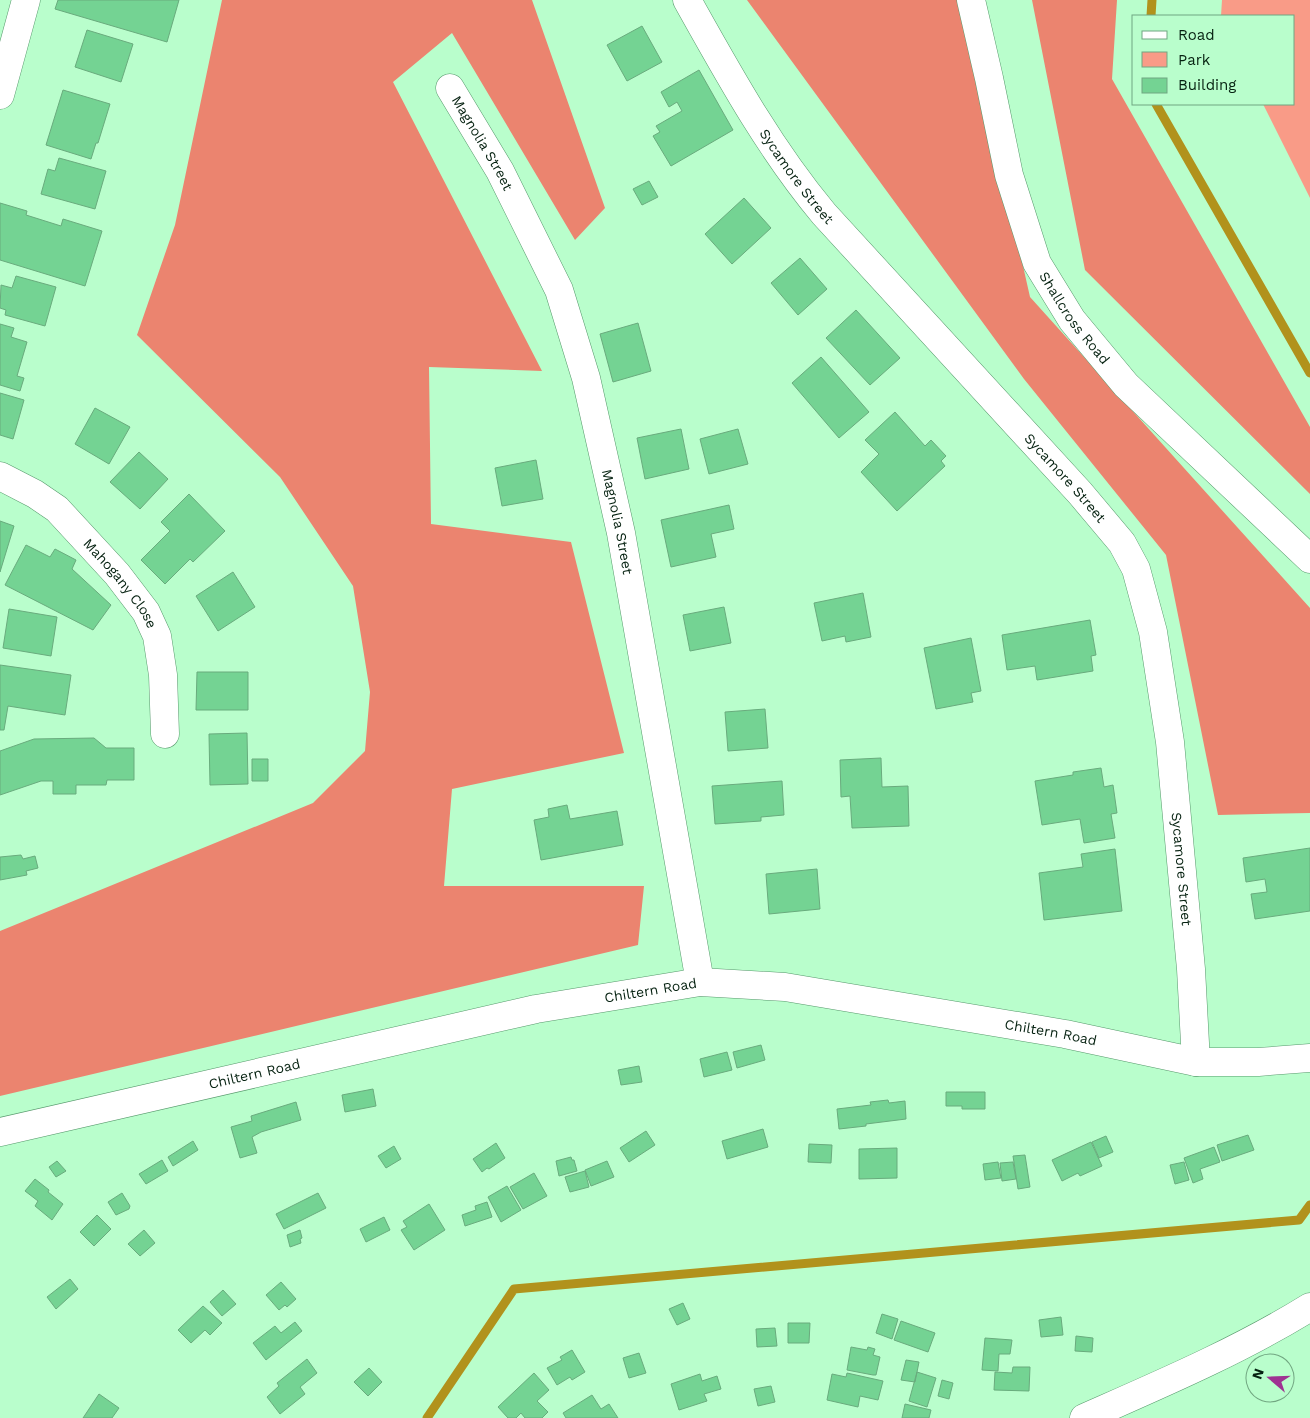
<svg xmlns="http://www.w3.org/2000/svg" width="1310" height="1418" font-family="'Work Sans',sans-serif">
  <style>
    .green { fill: #f99b87 }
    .forest { fill: #eb846f }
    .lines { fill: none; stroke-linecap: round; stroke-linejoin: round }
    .stream { stroke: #b1921c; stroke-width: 9 }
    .building { fill: #74d393; stroke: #69ab7d }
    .street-casing { stroke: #57996c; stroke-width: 29 }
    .secondary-casing { stroke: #57996c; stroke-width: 29 }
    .street { stroke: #fff; stroke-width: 28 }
    .secondary { stroke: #fff; stroke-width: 28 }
    .labels { text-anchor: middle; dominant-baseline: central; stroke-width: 4; stroke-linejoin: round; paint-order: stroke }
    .street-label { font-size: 14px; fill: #062211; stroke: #b9fecc }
  </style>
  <rect width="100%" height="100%" fill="#b9fecc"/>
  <path class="green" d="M1222,0H1310V198L1263,104H1294V16H1221Z"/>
  <path class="forest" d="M222,0H532L605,208L575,240L452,33L393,82L542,371L429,367L431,524L571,542L624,753L452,789L444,886H644L638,945L0,1096V931L313,803L365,751L370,692L353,586L280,477L137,335L175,225Z
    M747,0H963L1030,297L1310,608V813L1218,815L1166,555L1024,379Z
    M1032,0H1117L1112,79L1310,427V494L1085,270Z"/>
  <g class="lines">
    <path class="stream" d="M1151,16L1152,0
      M1156,104L1310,373
      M427,1418L514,1289L1299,1220L1310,1205"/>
  </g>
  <path class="building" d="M58,0H179L167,42L55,9Z
    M642,26L662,62L627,81L607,45Z
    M87,30L133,44L121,82L75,67Z
    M699,70L733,130L671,166L653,136L660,132L656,126L682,111L677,102L669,107L661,92Z
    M63,90L110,104L98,143H96L91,159L46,145Z
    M59,158L106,171L95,209L41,194L48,169L55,171Z
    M649,181L658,197L642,205L633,189Z
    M744,198L771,228L732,264L705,234Z
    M0,203L27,211L26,215L61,226L63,219L102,231L85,286L0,260Z
    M800,258L827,289L798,315L771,283Z
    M16,276L56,287L45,326L5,315L6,310L0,308L1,285L12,288Z
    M856,310L900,358L870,385L826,338Z
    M638,323L651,371L613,382L600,334Z
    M0,324L14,328L11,337L27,342L17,376L24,378L20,391L0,385Z
    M821,357L869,412L839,438L792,383Z
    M0,393L24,400L13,439L0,435Z
    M95,408L130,427L109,464L75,444Z
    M895,412L925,446L931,440L946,456L941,461L945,466L897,511L861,472L879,454L865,440Z
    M681,429L689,469L645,479L637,438Z
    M738,429L748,464L709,474L700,439Z
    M139,452L168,479L140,509L110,482Z
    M536,460L543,499L502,506L495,468Z
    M189,494L225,531L193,562L190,559L165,584L141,560L170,531L161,522Z
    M729,505L734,529L711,534L716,557L671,567L661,520Z
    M0,521L14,526L0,572Z
    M26,545L50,557L55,549L76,560L72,569L111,605L93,630L5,585Z
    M233,572L255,607L218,631L196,596Z
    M863,593L871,637L846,642L845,636L822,641L814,603Z
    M724,607L731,643L690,651L683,615Z
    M9,609L57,617L51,656L3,648Z
    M1090,620L1096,655L1091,656L1093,671L1037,680L1035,666L1007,670L1002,635Z
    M971,638L981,691L971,693L973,702L936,709L924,648Z
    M0,665L71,675L65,715L8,706L4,730H0Z
    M197,672H248V710H196Z
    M765,709L768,748L728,751L725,712Z
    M247,733L248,784L210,785L209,734Z
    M94,738L106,748H134V780H107L106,785H76V794H53V781H41L0,795V751L34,739Z
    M881,758L882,787L908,786L909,826L852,828L850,796L841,797L840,760Z
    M252,759H268V781H252Z
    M1101,768L1104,787L1113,785L1117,813L1111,814L1115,838L1084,843L1080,819L1042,825L1035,781L1073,775V772Z
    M782,781L784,815L761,817V821L715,824L712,786Z
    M567,805L570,819L617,811L623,845L541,860L534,820L549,817L548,809Z
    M1310,848V911L1255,919L1251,894L1267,892L1265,879L1246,882L1243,858Z
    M1115,849L1122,911L1044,920L1039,873L1083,867L1081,854Z
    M21,855L23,859L35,856L38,868L26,871L27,875L0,880V857Z
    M817,869L820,909L769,914L766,874Z
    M761,1045L765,1060L737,1068L733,1052Z
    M727,1052L732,1070L704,1077L700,1059Z
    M639,1066L642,1082L621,1085L618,1070Z
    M373,1089L376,1106L345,1112L342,1095Z
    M946,1092H985V1109H962V1106H946Z
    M888,1100L889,1103L905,1101L906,1119L866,1124V1126L839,1129L837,1109L871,1105L870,1102Z
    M296,1102L301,1120L261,1132L252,1137L257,1153L240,1158L231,1127L252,1121L251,1116Z
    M763,1129L768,1147L727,1159L722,1141Z
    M646,1131L655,1145L629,1162L620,1148Z
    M1248,1135L1254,1150L1222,1161L1217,1145Z
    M1106,1136L1113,1152L1099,1158L1092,1142Z
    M193,1141L198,1150L173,1166L168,1157Z
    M1091,1142L1102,1166L1080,1176L1078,1173L1062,1181L1052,1160Z
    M496,1143L505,1158L489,1169L487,1168L482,1172L473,1159Z
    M809,1144L832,1145L831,1163L808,1162Z
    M394,1146L401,1159L386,1168L378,1156Z
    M1214,1147L1220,1162L1200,1169L1203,1179L1193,1183L1184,1158Z
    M897,1148V1178L859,1179V1149Z
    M1025,1155L1030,1187L1018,1189L1013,1156Z
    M571,1157L572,1160H574L577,1171L559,1176L556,1161Z
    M162,1160L168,1171L146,1184L139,1174Z
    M57,1161L66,1171L56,1177L49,1167Z
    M607,1161L614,1177L591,1186L585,1170Z
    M998,1162L1001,1178L985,1180L983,1164Z
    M1013,1162L1016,1179L1002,1181L1000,1163Z
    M1184,1162L1189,1180L1175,1184L1170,1165Z
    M585,1171L589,1187L570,1192L565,1177Z
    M534,1173L547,1196L523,1209L510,1187Z
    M35,1179L49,1190L48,1192L63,1204L52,1220L35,1206L38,1201L25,1191Z
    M507,1186L521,1210L501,1222L488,1197Z
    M122,1193L130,1206L129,1209L116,1215L108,1202Z
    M318,1193L326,1208L284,1229L276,1214Z
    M487,1202L492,1217L465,1226L462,1215L476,1210L475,1206Z
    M429,1204L445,1230L414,1250L401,1230L407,1227L403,1221Z
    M97,1215L111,1229L94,1246L80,1232Z
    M384,1217L390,1230L366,1242L360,1229Z
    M144,1230L155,1243L140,1256L128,1244Z
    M300,1230L302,1238L300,1239L301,1243L290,1247L287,1235Z
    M70,1279L78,1289L56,1309L47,1297Z
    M281,1282L296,1299L287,1307L285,1305L279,1310L266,1295Z
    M223,1290L236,1304L222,1316L210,1302Z
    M683,1303L690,1319L677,1325L669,1309Z
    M203,1306L222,1323L210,1335L205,1330L191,1343L178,1330Z
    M882,1314L898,1319L892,1339L876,1333Z
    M1061,1317L1063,1335L1041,1337L1039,1320Z
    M901,1321L935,1333L928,1352L894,1340Z
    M295,1322L302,1331L266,1360L253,1343L275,1326L281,1333Z
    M788,1323H810L809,1343H788Z
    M775,1328L777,1346L757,1347L756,1329Z
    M1076,1336L1093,1338L1092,1352L1075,1351Z
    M985,1338L1012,1340L1010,1354H999L998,1371L982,1370Z
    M851,1347L867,1350L868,1347L875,1349L873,1355L880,1357L876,1375H873L847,1370Z
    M572,1350L585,1372L572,1380L570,1377L557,1385L547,1368L562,1360L560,1357Z
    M639,1353L646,1373L629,1378L623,1358Z
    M307,1359L317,1373L300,1387L305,1394L280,1414L267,1397L279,1386L277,1383Z
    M906,1360L919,1362L915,1382L901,1380Z
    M1013,1367H1030L1029,1391L994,1390L995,1372L1012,1373Z
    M369,1368L382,1382L368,1396L354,1382Z
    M917,1372L936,1378L927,1407L909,1401Z
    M534,1373L549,1390L537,1401L548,1412L542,1418H525L521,1413L516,1418H508L498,1407Z
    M847,1373L883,1381L878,1400L860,1396L858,1407L827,1400L832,1374L846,1377Z
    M700,1374L702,1381L717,1376L721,1389L704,1394L707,1401L679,1410L671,1384Z
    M942,1380L953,1383L949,1399L938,1396Z
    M771,1386L775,1402L758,1406L754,1389Z
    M99,1394L119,1408L112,1418H83Z
    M592,1395L601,1409L609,1404L618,1418H566L563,1413Z
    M905,1404L931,1410L929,1418H902Z"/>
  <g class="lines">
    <g class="street-casing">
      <g id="street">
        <path id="s1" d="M687,0C729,75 769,148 824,214L1080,493L1122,543L1136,569L1153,632L1170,742L1191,969L1196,1062"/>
        <path id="s2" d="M450,88L500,171L559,290L586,378L621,533L700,982"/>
        <path d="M0,95L26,0"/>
        <path id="s3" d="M0,476L35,494L57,509L117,574L146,612L157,636L163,675L165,734"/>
        <path id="s4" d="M0,1132L536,1009L700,982L785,987L1065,1034L1196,1062H1258L1310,1058"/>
        <path d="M1084,1418C1161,1384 1239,1351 1310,1307"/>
      </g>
    </g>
    <g class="secondary-casing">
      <g id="secondary">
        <path id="s5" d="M971,0L989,78L1009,175L1037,263L1072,320L1126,385L1310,559"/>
      </g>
    </g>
    <use href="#street" class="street"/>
    <use href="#secondary" class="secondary"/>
  </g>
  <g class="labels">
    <g class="street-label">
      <text stroke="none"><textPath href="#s2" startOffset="64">Magnolia Street</textPath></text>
      <text stroke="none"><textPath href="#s1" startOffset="208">Sycamore Street</textPath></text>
      <text stroke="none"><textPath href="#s5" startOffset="338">Shallcross Road</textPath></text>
      <text stroke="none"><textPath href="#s1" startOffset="612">Sycamore Street</textPath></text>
      <text stroke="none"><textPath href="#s2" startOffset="469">Magnolia Street</textPath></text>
      <text stroke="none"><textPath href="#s3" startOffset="164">Mahogany Close</textPath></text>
      <text stroke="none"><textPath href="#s1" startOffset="1032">Sycamore Street</textPath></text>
      <text stroke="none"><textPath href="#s4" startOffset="666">Chiltern Road</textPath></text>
      <text stroke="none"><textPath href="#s4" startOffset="1071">Chiltern Road</textPath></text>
      <text stroke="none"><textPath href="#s4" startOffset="261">Chiltern Road</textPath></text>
    </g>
  </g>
  <rect x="1132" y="15" width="162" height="90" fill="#b9fecc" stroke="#71a681"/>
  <rect x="1142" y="31" width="25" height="8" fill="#ffffff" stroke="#71a681"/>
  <text x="1178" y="40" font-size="15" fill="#062211">Road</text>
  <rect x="1142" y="52" width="25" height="15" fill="#f99b87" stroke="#71a681"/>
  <text x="1178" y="65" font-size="15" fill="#062211">Park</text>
  <rect x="1142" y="78" width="25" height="15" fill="#74d393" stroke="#71a681"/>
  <text x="1178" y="90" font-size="15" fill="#062211">Building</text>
  <g transform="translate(1270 1378) rotate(289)"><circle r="24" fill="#b9fecc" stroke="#71a681"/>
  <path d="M0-4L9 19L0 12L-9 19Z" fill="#9f3292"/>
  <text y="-8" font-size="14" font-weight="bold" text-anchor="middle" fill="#062211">N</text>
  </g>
</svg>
